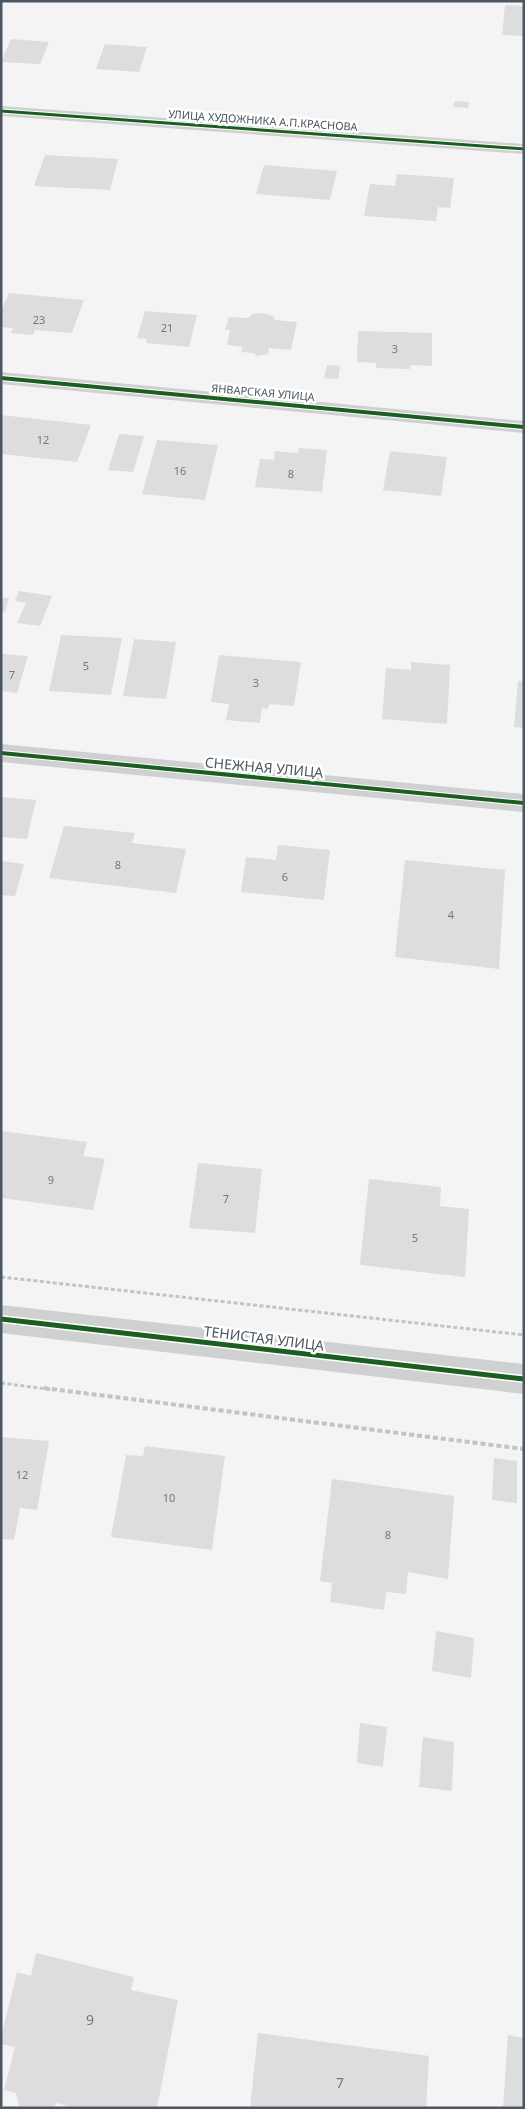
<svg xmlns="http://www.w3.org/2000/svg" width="525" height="2109" font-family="'Noto Sans',sans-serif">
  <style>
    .building { fill: #ddddde }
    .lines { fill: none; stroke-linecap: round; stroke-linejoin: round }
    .path-far1 { stroke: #bcc7c4; stroke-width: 3; stroke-dasharray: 4 2.5; stroke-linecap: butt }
    .path { stroke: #bcc7c4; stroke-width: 4; stroke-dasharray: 5 3; stroke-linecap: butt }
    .minor { fill: #ced0d2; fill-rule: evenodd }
    .tertiary { fill: #ced0d2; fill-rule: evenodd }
    .cycleway-far2-casing { stroke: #fff; stroke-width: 5 }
    .cycleway-far1-casing { stroke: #fff; stroke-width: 6 }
    .cycleway-casing { stroke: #fff; stroke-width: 8 }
    .cycleway-far2 { stroke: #1b5e20; stroke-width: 3 }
    .cycleway-far1 { stroke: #1b5e20; stroke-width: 4 }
    .cycleway { stroke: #1b5e20; stroke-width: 5 }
    .labels { text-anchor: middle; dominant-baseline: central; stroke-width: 5; stroke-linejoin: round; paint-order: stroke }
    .far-street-label { font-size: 11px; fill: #4a5661; stroke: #fff }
    .number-label { font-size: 11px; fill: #707881 }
    .street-label { font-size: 14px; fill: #4a5661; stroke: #fff }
    .near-number-label { font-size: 14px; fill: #707881 }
  </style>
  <rect width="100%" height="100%" fill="#f4f4f4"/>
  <path class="building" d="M505,5L524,6V36L502,35Z
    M11,39L49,42L40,64L1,62Z
    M105,44L147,47L139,72L96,69Z
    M455,101L469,102L468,108L453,107Z
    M45,155L118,159L110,190L34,186Z
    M264,165L337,171L330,200L256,194Z
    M397,174L454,178L450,208L438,207L436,221L364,216L370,184L395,186Z
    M9,293L84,300L72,333L35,330L33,335L11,333L13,328L1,327V311Z
    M145,311L197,315L189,347L146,343L147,339L137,338Z
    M263,313L273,316L275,320L297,322L291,350L269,348L268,354L257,356L254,353L241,352L243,347L227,345L230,330H225L229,317L248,318L253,314Z
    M358,331L432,333V366L410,365V369L376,368V363L357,362Z
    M327,365L340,366L338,379L324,378Z
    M1,415L91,425L77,462L1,454Z
    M119,434L144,436L133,472L108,470Z
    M157,440L218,445L205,500L142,494Z
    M299,448L327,450L322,492L255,487L260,459L274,460L275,451L298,453Z
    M390,451L447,457L441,496L383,490Z
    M19,591L52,596L40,626L17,623L26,603L15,601Z
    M1,598H9L5,612L1,611Z
    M61,635L122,638L111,695L49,691Z
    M134,639L176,642L166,699L123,696Z
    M1,654L28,656L17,693L1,691Z
    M219,655L301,662L294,706L269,704L268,709L262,708L260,723L226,720L229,704L211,702Z
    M411,662L450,665L447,724L382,719L386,668L411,670Z
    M518,681L524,682V728L514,727Z
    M1,797L36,800L27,839L1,837Z
    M64,826L135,833L132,843L186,849L176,893L49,878Z
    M278,845L330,850L324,900L241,892L246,857L276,860Z
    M405,860L505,870L499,969L395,957Z
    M1,861L24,864L15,896L1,895Z
    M1,1131L87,1142L83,1156L105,1159L93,1210L1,1198Z
    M198,1163L262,1169L255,1233L189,1228Z
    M369,1179L441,1187L440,1206L469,1209L465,1277L360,1265Z
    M1,1437L49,1441L37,1510L20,1508L14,1540L1,1539Z
    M145,1446L225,1456L212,1550L111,1537L126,1455L143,1456Z
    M494,1458L517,1461V1503L492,1500Z
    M332,1479L454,1496L448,1579L408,1572L406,1594L386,1592L384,1610L330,1602L332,1583L320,1581Z
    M436,1631L474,1638L471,1678L432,1671Z
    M360,1723L387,1727L383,1767L357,1763Z
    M423,1737L454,1742L452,1791L419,1787Z
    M36,1953L134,1977L131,1990L178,2000L157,2108H75L57,2103L53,2108H19L16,2093L4,2090L15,2047L1,2044V2037L17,1972L31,1976Z
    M258,2033L429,2056L426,2108H250Z
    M508,2035L524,2038V2108H503Z"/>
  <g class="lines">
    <path class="path-far1" d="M1,1277L524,1335
      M1,1383L54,1390"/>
    <path class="path" d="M44,1388L524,1449"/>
    <path class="minor" d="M1,106L524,144V154L1,116Z
      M1,744L524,794V812L1,762Z
      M1,1305L524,1364V1394L1,1333Z"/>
    <path class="tertiary" d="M1,372L524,421V433L1,384Z"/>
    <g class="cycleway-far2-casing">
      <path id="cycleway-far2" d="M1,111L524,149"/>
    </g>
    <g class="cycleway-far1-casing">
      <path id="cycleway-far1" d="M1,378L524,427
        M1,753L524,803"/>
    </g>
    <g class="cycleway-casing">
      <path id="cycleway" d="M1,1319L524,1379"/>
    </g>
    <use href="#cycleway-far2" class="cycleway-far2"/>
    <use href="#cycleway-far1" class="cycleway-far1"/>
    <use href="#cycleway" class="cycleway"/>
  </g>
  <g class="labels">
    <g class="far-street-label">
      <text transform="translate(263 120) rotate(4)">УЛИЦА ХУДОЖНИКА А.П.КРАСНОВА</text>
      <text transform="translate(263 392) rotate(5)">ЯНВАРСКАЯ УЛИЦА</text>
    </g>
    <g class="number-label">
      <text x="39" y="319">23</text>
      <text x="167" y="327">21</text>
      <text x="395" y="348">3</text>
      <text x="43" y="439">12</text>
      <text x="180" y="470">16</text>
      <text x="291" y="473">8</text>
      <text x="86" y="665">5</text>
      <text x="12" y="674">7</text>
      <text x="256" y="682">3</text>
      <text x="118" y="864">8</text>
      <text x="285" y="876">6</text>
      <text x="451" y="914">4</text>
      <text x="51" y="1179">9</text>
      <text x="226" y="1198">7</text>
      <text x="415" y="1237">5</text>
      <text x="22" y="1474">12</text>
      <text x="169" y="1497">10</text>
      <text x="388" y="1534">8</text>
    </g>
    <g class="street-label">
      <text transform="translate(264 767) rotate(5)">СНЕЖНАЯ УЛИЦА</text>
      <text transform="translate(264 1338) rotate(7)">ТЕНИСТАЯ УЛИЦА</text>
    </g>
    <g class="near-number-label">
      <text x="90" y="2019">9</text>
      <text x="340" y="2082">7</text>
    </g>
  </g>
  <rect width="525" height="2109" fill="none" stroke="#4a5661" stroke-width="5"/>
</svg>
